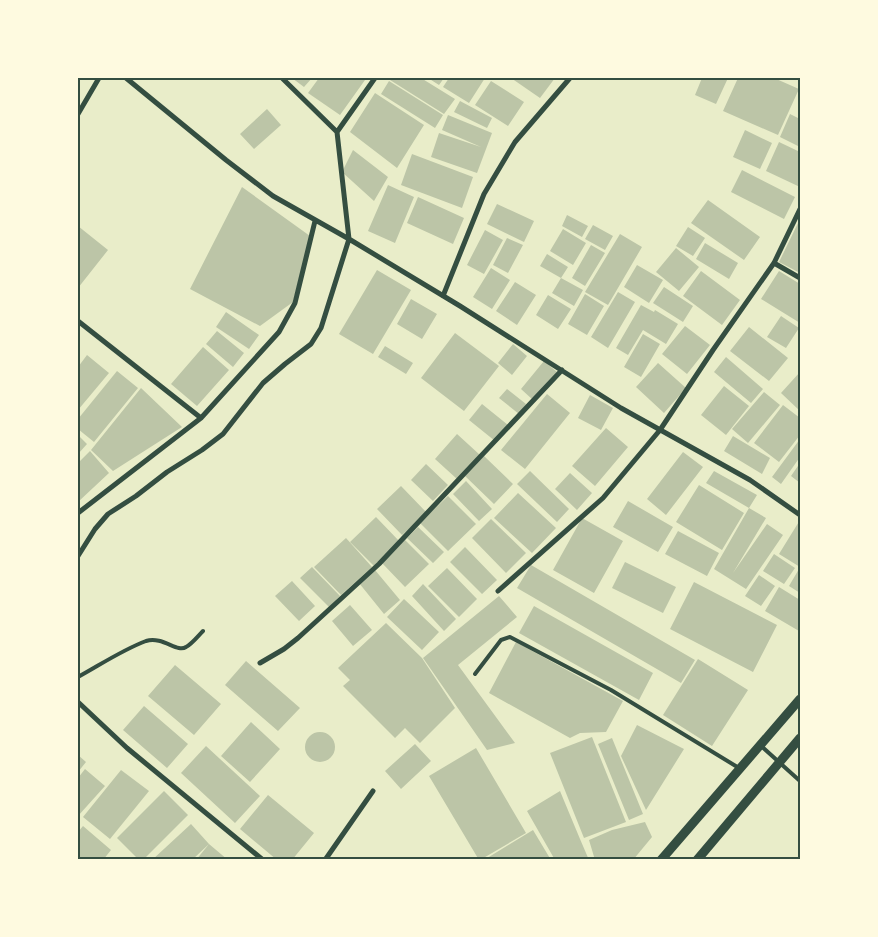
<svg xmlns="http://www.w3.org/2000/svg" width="878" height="937" font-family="'DejaVu Sans',sans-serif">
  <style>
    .building { fill: #bcc5a7 }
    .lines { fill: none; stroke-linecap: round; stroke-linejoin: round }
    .service { stroke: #344e41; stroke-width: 4 }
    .minor { stroke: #344e41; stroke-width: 5 }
    .tertiary { stroke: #344e41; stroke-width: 9 }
    .neatline { fill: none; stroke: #344e41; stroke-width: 2 }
  </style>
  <rect width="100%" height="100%" fill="#e9edc9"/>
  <path class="building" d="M292,78H312L304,87Z
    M319,78H361L365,80L340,115L308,93Z
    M391,78H421L455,99L444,114L390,80Z
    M428,78H444L439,85Z
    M449,78H485L469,103L443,87Z
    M511,78H555L540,98Z
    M702,78H728L716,104L695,95Z
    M738,78H774L799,89L778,135L723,111Z
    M389,81L443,115L435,128L381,94Z
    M491,81L524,102L508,126L475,105Z
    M375,93L424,125L397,168L350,132Z
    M460,101L492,118L487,128L454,112Z
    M267,109L281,125L254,149L240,134Z
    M790,114L800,119V147L780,137Z
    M448,115L492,133L477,173L431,157L439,133L481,147L442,130Z
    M745,130L772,143L760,169L733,157Z
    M779,142L800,152V187L766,171Z
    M353,150L388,177L374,201L342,172Z
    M412,154L473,177L462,208L401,185Z
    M742,170L795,197L784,219L731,192Z
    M388,185L414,197L395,243L368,231Z
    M242,187L310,236L293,302L260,326L190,289Z
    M418,197L464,218L453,244L407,223Z
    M708,200L760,237L744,260L691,223Z
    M497,204L534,221L524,242L487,224Z
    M567,215L588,226L582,237L562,226Z
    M800,219V273L779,262Z
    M593,225L613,236L605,250L585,239Z
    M78,226L108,250L78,288Z
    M688,227L705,238L693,256L676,246Z
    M563,229L586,243L573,265L550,251Z
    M485,230L503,240L484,274L467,265Z
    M620,234L642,247L608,305L585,292Z
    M507,238L523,245L508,273L493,265Z
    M705,243L738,263L729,279L696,259Z
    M591,245L605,253L585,286L572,278Z
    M676,248L699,267L679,291L656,272Z
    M547,254L568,267L561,278L540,266Z
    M637,265L663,280L649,303L624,287Z
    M491,268L510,280L492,309L473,297Z
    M377,270L411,290L373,354L339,334Z
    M701,271L740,300L722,325L683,296Z
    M779,271L800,284V323L761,299Z
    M561,278L583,290L574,306L552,293Z
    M515,282L536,295L517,325L496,311Z
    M664,287L693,306L683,322L653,303Z
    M618,292L635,302L608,348L591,337Z
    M585,294L604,306L587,335L568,324Z
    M548,295L571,309L558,329L536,315Z
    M411,299L437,314L422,339L397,324Z
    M641,305L654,312L655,310L678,324L666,344L643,330L628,355L616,348Z
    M226,312L259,335L249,349L216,327Z
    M781,316L799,328L786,348L767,337Z
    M685,326L710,345L687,374L662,354Z
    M749,327L788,358L769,381L730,351Z
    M217,331L244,353L233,367L206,344Z
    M455,333L499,366L464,411L421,378Z
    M643,334L660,344L641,377L624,367Z
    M513,344L527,356L512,375L498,363Z
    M385,346L413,363L406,374L378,357Z
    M203,347L229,370L197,406L171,384Z
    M87,355L109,373L78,410V367Z
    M726,357L763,389L751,403L714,372Z
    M544,361L557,372L533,400L521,389Z
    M658,363L686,388L664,413L636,387Z
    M117,371L138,388L94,442L78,429V419Z
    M800,372V411L781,393Z
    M724,386L749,406L726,435L701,415Z
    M141,388L182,427L113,471L91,450Z
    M507,389L526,404L519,414L499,398Z
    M764,392L780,405L748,443L732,429Z
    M547,394L570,413L525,469L501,450Z
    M590,395L613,408L601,430L578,418Z
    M482,404L508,425L495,441L469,420Z
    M783,405L800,418V435L779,462L754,443Z
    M606,428L628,447L595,486L572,466Z
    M457,434L480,455L457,479L435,459Z
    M78,435L87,444L78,454Z
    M733,436L770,458L762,474L724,451Z
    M800,439V457L781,484L772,477Z
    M90,451L109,473L78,502V463Z
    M683,452L703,467L666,515L647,499Z
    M484,456L513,484L494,504L465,476Z
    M800,463V483L791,476Z
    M426,464L448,485L433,501L411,480Z
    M530,471L569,509L557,522L517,484Z
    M714,471L757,495L749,508L706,483Z
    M570,473L592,493L577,510L555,489Z
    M466,481L492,509L479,521L453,494Z
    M699,485L744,513L722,550L676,522Z
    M401,486L427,513L402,535L377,509Z
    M518,493L556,528L532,553L494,518Z
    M448,496L476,524L448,551L420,523Z
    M628,501L673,527L658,552L613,527Z
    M749,508L766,518L733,573L767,524L783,535L746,589L714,569Z
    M376,517L400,542L374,566L350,542Z
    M582,518L623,541L594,593L553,570Z
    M491,519L526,553L506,573L472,538Z
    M800,520V567L779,554Z
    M418,527L444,552L433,563L407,538Z
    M678,531L719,553L707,576L665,554Z
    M346,538L372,567L341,595L314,567Z
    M405,540L429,564L405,587L382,563Z
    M465,547L497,580L482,594L450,562Z
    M774,554L795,568L784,584L763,571Z
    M625,562L676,587L663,613L612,588Z
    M531,565L695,660L681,683L517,588Z
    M312,567L340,596L329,607L300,578Z
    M447,568L477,599L459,617L428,586Z
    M799,569L800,570V593L789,586Z
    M375,570L400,600L384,614L359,583Z
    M759,575L775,586L761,606L745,596Z
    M292,581L315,606L299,621L275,596Z
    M694,582L777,625L753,672L670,629Z
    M423,584L456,619L444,631L412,596Z
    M779,587L800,600V628L799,631L765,611Z
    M499,596L517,617L458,665L515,743L487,750L423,658Z
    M404,599L439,632L422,650L387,617Z
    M350,605L372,630L353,646L332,621Z
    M534,606L653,673L639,700L519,633Z
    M386,623L422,658L455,708L420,743L405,728L395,738L343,686L350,680L338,668Z
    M516,642L623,701L606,732L580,733L570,738L489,693Z
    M698,659L748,690L712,746L663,715Z
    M246,661L300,708L278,731L225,685Z
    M175,665L221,704L194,735L148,696Z
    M144,706L188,744L167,768L123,730Z
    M251,722L280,749L250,782L221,756Z
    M637,725L684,749L646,810L621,756Z
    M305 747a15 15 0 1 1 30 0a15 15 0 1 1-30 0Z
    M592,737L626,822L584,838L550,753Z
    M612,738L643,814L629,820L598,744Z
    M415,744L431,761L401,789L385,771Z
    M206,746L260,796L235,823L181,773Z
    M476,748L526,833L480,860H479L429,776Z
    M78,755L86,762L78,772Z
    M85,769L105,786L78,816V778Z
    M121,770L149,791L110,839L83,817Z
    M164,791L188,815L143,860H139L117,838Z
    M560,791L580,839L589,860H555L527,811Z
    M268,795L314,833L292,860H277L240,829Z
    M645,822L652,837L633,860H595L589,840L612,830Z
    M191,824L209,844L228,860H196L209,844L192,860H152Z
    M83,826L111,850L103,860H78V832Z
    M533,830L551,860H484Z"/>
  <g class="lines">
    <path class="service" d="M475,674L501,640L510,637L611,690L739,768
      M78,677C100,665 122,650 146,641C163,636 177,653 186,647C192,644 198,636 203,631
      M760,745L800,781"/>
    <path class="minor" d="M126,78L226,160L273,196L349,239L460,306L621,408L750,480L800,515
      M78,114L99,78
      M337,132L375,78
      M774,263L800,278
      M443,296L484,194L515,142L570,78
      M78,321L201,418
      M78,513L201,418L279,332L295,303L315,221
      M78,556L95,529L108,514L136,496L167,472L202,450L223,434L263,383L285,364L311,344L321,328L349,239L337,132L282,78
      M498,591L603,498L660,430L713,350L774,263L800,209
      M260,663L284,649L298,638L379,564L562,370
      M78,702L127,748L263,860
      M325,860L373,791"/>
    <path class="tertiary" d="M661,860L800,699
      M697,860L800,738"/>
  </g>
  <rect width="878" height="937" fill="none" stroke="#fefae0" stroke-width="158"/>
  <rect x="79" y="79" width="720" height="779" class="neatline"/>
</svg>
